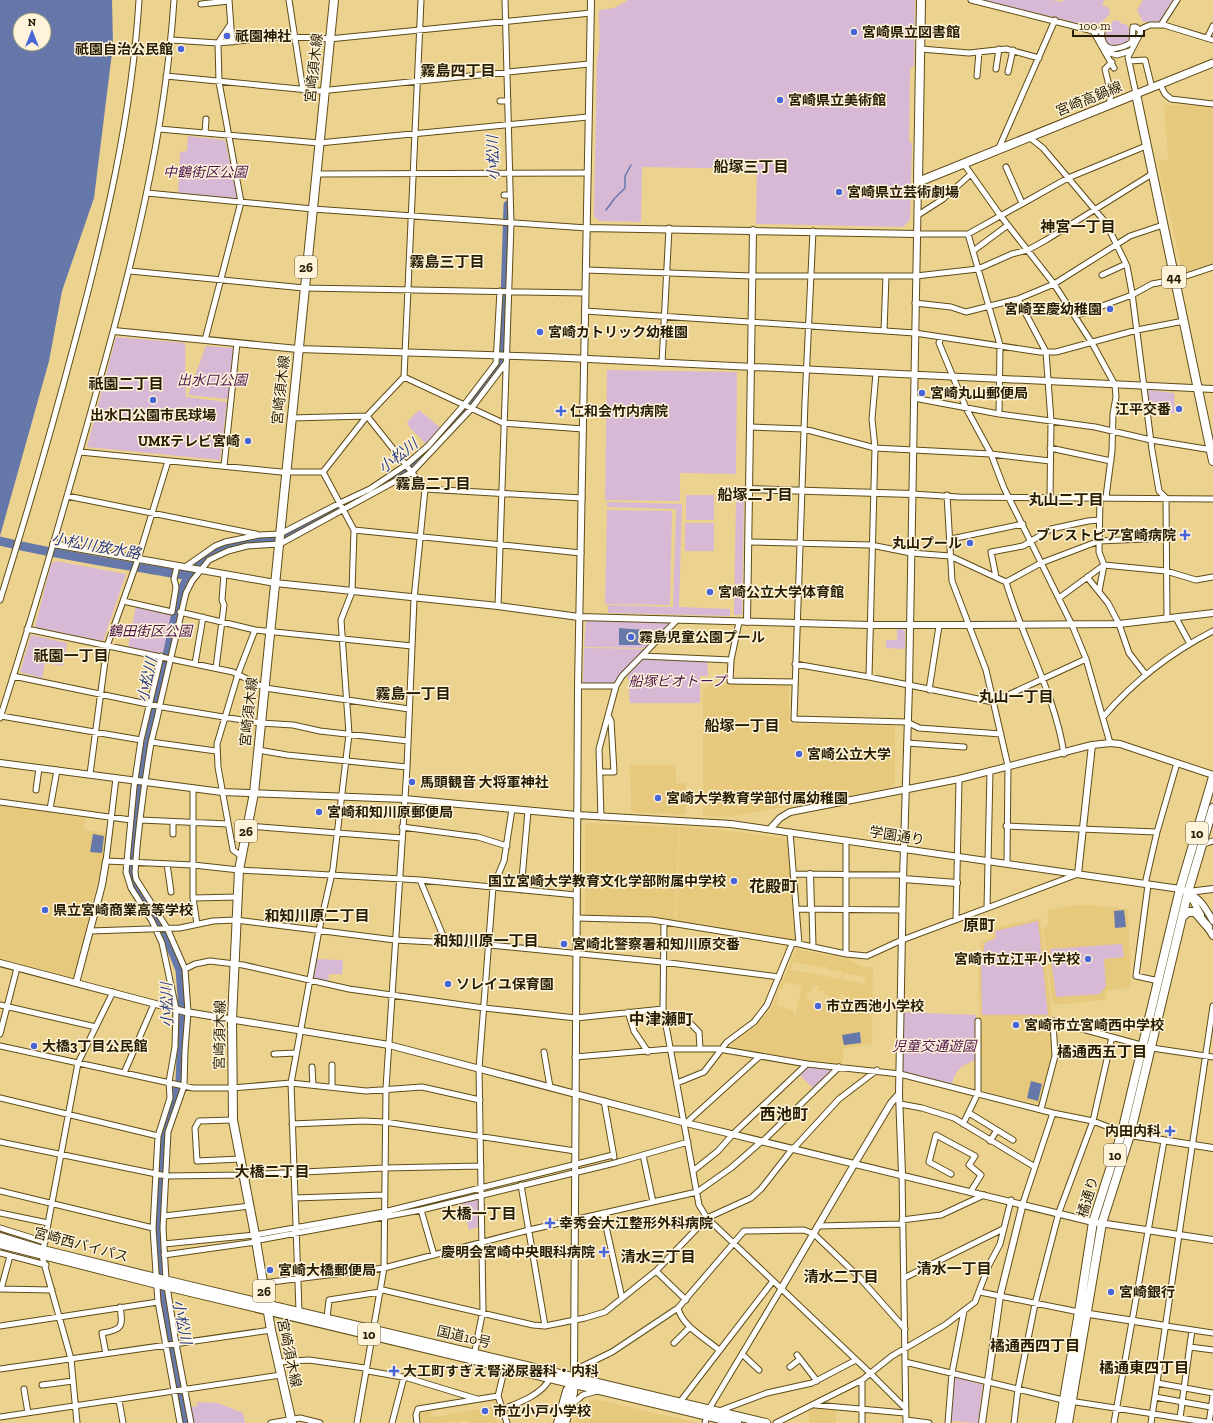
<svg xmlns="http://www.w3.org/2000/svg" width="1213" height="1423" font-family="'Zilla Slab','Noto Sans JP',serif">
  <style>
    .built { fill: #e7c97e; fill-rule: evenodd }
    .green { fill: #d7b9d5 }
    .water { fill: #6678aa; fill-rule: evenodd }
    .lines { fill: none; stroke-linecap: round; stroke-linejoin: round }
    .stream { stroke: #6678aa; stroke-width: 1.5 }
    .river { stroke: #6678aa; stroke-width: 9 }
    .minor-casing { stroke: #5e4c19; stroke-width: 7 }
    .tertiary-casing { stroke: #5e4c19; stroke-width: 8 }
    .secondary-casing { stroke: #5e4c19; stroke-width: 9 }
    .primary-casing { stroke: #5e4c19; stroke-width: 10 }
    .trunk-casing { stroke: #5e4c19; stroke-width: 10 }
    .minor { stroke: #fff; stroke-width: 5 }
    .tertiary { stroke: #fff; stroke-width: 6 }
    .secondary { stroke: #fff; stroke-width: 7 }
    .primary { stroke: #fff; stroke-width: 8 }
    .trunk { stroke: #fff; stroke-width: 8 }
    .poi-dot { fill: #4765d8; stroke: #fff4da; stroke-width: 1.5 }
    .labels { text-anchor: middle; dominant-baseline: central; stroke-width: 3; stroke-linejoin: round; paint-order: stroke }
    .shield { fill: #fff4da; stroke: #685e43; stroke-width: 1 }
    .shield-label { font-size: 13px; font-weight: bold; fill: #271d02 }
    .poi-label { font-size: 14px; font-weight: bold; fill: #271d02; stroke: #fff4da; text-anchor: start }
    .street-label { font-size: 14px; fill: #271d02; stroke: #fff4da }
    .park-label { font-size: 14px; font-style: italic; fill: #4e154c; stroke: #fff4da }
    .neighbourhood-label { font-size: 15px; font-weight: bold; fill: #271d02; stroke: #fff4da }
    .water-label { font-size: 15px; font-style: italic; fill: #2c3e7e; stroke: #fff4da }
    .quarter-label { font-size: 16px; font-weight: bold; fill: #271d02; stroke: #fff4da }
  </style>
  <rect width="100%" height="100%" fill="#ecd28f"/>
  <path class="built" d="M1164,105L1213,106V262L1183,273L1157,161L1168,159Z
    M711,684H789V724L895,726V782L890,788L730,817L703,816V690Z
    M630,765H676V783H686V815L631,812Z
    M0,805L85,818L84,830L106,833L103,859L74,978L71,980L0,961Z
    M587,823L679,827L675,921L652,917L585,915V825Z
    M680,827L714,829L785,838L787,840L795,938L793,940L676,921Z
    M1088,905L1128,909L1131,988L1107,990L1105,1000L1053,1005L1043,929L1048,924V910L1067,906Z
    M1040,918L1050,995L1054,1055L1040,1105L981,1090L979,1088V965H976L973,956L983,953L979,942L994,937L991,929Z
    M796,949L847,959L863,967H873L872,1044L844,1048L842,1064L812,1062L725,1046L757,1025L772,1006ZM793,962L823,968V966L827,967V969L842,972L841,979L791,970ZM844,973L866,977L864,984L843,980ZM784,982L802,986L796,1014L793,1013V1010L777,1006L779,990H782ZM813,985L818,986L817,994L819,990L824,991L823,995L840,999L841,994L845,995V1000L857,1002L856,1010L806,1000L807,992L811,993Z
    M495,1399L502,1409L505,1423L501,1410L494,1412L497,1423H467L466,1420L461,1421V1423H455L454,1421L443,1423H419L418,1413L420,1411ZM493,1401L494,1404L491,1405V1407L435,1417L431,1416V1411Z
    M594,1399L699,1423H575L578,1409Z
    M814,1407L836,1408V1423H809V1409Z"/>
  <path class="green" d="M628,0H915L914,66L910,69L909,141L912,144L910,220L903,227L756,224L757,169L642,167L641,222L599,221L594,216L597,59C602,43 598,27 599,10L614,8Z
    M983,0H1053L1060,2L1065,0H1104L1102,5L1109,8L1110,13C1105,21 1098,25 1089,26Z
    M1143,0H1173L1159,22H1143L1137,10Z
    M1118,20L1122,24H1126L1132,33L1130,41C1111,52 1102,46 1107,25H1111L1113,21Z
    M188,136L225,140L238,201L178,195L180,152L187,151Z
    M116,337L185,343L186,397L227,402L220,460L87,447Z
    M206,346L234,348L228,399L188,395Z
    M607,370L737,372L736,474L680,473V501L605,500Z
    M1149,390L1174,393L1175,413H1165L1164,408L1149,409L1147,393Z
    M419,410L442,429L427,445L410,428L407,422Z
    M718,493L744,494L742,615H734L736,497H718Z
    M686,495H714V520H686Z
    M607,502L682,504L679,607L730,609V616L608,613V605L673,607L676,509L607,507Z
    M607,510L672,511L670,605L605,604Z
    M685,523H714V551H685Z
    M56,561L126,574L103,641L35,627L51,564Z
    M136,606L173,614L163,654L128,647Z
    M586,620L669,622L671,624L647,648L584,647Z
    M897,628L905,630V649L886,648V640H897Z
    M31,635L67,643L63,666L45,663L42,678L20,672Z
    M584,648L647,649L615,683L583,684Z
    M644,658L707,661L708,676H700V703H630L628,675Z
    M1038,921L1048,1015H982L981,965L985,943L996,938L995,931Z
    M1122,944L1124,957L1104,959L1106,986L1100,994L1056,997L1050,949Z
    M315,959L343,960L342,974H329L328,982L314,979L312,977Z
    M901,1012L976,1015V1060C962,1065 955,1070 952,1084L900,1072Z
    M809,1066L833,1068V1070L813,1088L800,1075Z
    M478,1200L479,1201L480,1226L469,1230L462,1203Z
    M955,1377L983,1385L978,1423L950,1421Z
    M197,1402L218,1403L243,1413L245,1423H192L190,1407L197,1406Z"/>
  <path class="water" d="M0,0H112L113,45L94,198L62,291L49,361L0,536ZM20,20H44V44H20Z
    M619,628L644,630L643,645H619Z
    M93,834L104,836L102,853L90,852Z
    M1124,910L1126,927L1115,928L1114,911Z
    M860,1032L861,1043L844,1045L842,1035Z
    M1031,1081L1042,1084L1038,1101L1027,1098Z"/>
  <g class="lines">
    <path class="stream" d="M616,197L625,188V176L631,165
      M606,210L615,198"/>
    <path class="river" d="M451,428L503,361L508,205
      M0,541C62,556 126,565 188,576
      M187,1423L163,1296L158,1225L165,1131L180,1082L183,1008L180,970L169,943L133,881L130,868L141,779L180,594C188,573 209,548 233,544C251,542 270,542 287,536C305,528 322,517 338,507C350,501 362,497 374,491C394,481 413,467 428,451"/>
    <g class="minor-casing">
      <path id="minor" d="M229,0L232,42
        M289,0L303,90
        M971,0L1093,31L1114,68
        M201,4L229,1
        M1161,25L1177,0
        M1095,34L1096,31H1102C1102,34 1101,38 1103,41C1107,54 1125,47 1132,42L1133,27H1136L1141,31
        M1207,38L1213,26
        M171,40L218,43L290,36L329,39L591,13
        M921,49L969,53L1006,49L1039,58
        M1107,52L1117,55L1130,51
        M1129,61L1145,60L1152,88
        M996,69L999,49
        M1008,72L1013,50
        M166,76L319,91L589,64
        M977,76L979,52
        M1160,84L1165,94L1171,99L1213,104
        M1136,94L1128,57L1143,28L1150,25H1164L1213,40
        M500,101H508
        M1109,105L1111,94L1105,69L1112,62
        M159,129L319,143L588,117
        M205,133L206,119
        M1029,137L1043,148L1106,223L1127,266L1132,293L1152,450L1159,491L1166,498L1167,619
        M998,150L1055,20
        M964,164L1000,215L1054,284L1092,343L1115,385L1116,397L1113,414L1112,451L1106,497
        M1006,167L1022,203
        M316,174L588,173
        M147,193L313,209L587,228
        M504,195H510
        M918,215L943,199L971,174
        M813,231L805,402L794,719L907,722L919,728L1001,734
        M917,234H968L1068,178L1146,146
        M968,234L1000,345L999,414
        M973,251L1008,225
        M586,270L752,276H916L978,269L1012,254L1028,250L1046,240L1152,174
        M130,271L304,288L585,293
        M1102,275L1126,264
        M1018,299L1046,352L1051,421L1050,497
        M915,303L951,307L966,312L1018,299L1054,284L1130,236L1163,225
        M585,311L915,333L1040,352H1056L1137,330L1184,321
        M1075,316L1132,295L1152,284L1174,280L1213,267
        M884,331L886,276
        M941,337L939,343L966,408L991,454L1004,488L1072,625L1086,659L1110,743
        M205,340L241,202L219,82L218,43L230,25
        M662,363L669,228
        M404,377L503,423L583,429
        M914,398L999,414L1095,427L1151,440L1212,450
        M291,418L367,416
        M750,427L804,429L875,448L991,454L1050,461
        M1050,448L1111,461
        M80,452L281,472H323
        M224,466L237,343
        M323,472L367,416L404,377L421,0
        M425,489L582,498
        M912,494L959,497L1213,499
        M947,495L952,581L986,670L1008,766L1007,863
        M67,496L256,534
        M354,530L581,553
        M951,539L1023,524
        M749,542L871,545L911,553L950,556L1006,582
        M185,567L215,546L225,542L259,535L280,534L340,503L370,489L406,465L428,446L464,405L496,363L500,291
        M996,577L991,552L1023,546L1051,529L1088,521L1099,520
        M1087,577L1108,603L1119,624L1129,653L1146,675
        M1006,582C1023,640 1055,694 1064,754
        M1006,582L1041,563L1099,541L1166,538
        M1099,591L1104,565L1099,552L1100,497
        M1059,598L1104,565L1166,571L1196,580L1213,577
        M0,600C27,514 52,428 75,341C105,229 132,115 139,0
        M123,601L172,612L176,587L174,579L177,566
        M498,606L511,224L505,0
        M180,612L255,630L412,646
        M1176,618L1189,642
        M739,622L731,660L730,681L795,682
        M27,629L233,672L265,688L409,709
        M161,656L141,740L134,787L126,872L131,888L152,921L162,943L176,1009L175,1047L169,1082L170,1098L158,1136L153,1228L158,1302L180,1423
        M642,656L731,660
        M195,664L203,617
        M795,664L869,677L993,702L1086,659
        M216,668L224,605L222,600L224,574
        M13,676L162,707L261,723L293,725L320,731L408,741
        M869,677L875,448L872,419L876,373
        M578,686H616L622,676L677,620
        M929,690L939,626
        M1,716L141,740
        M1104,716C1134,681 1172,652 1213,631
        M0,718C34,612 65,505 95,397C132,266 165,136 174,0
        M151,742L216,751
        M907,743L964,747
        M258,750L287,755L407,767
        M600,772H614L611,721L609,717
        M90,774L107,646L138,559L168,461
        M116,778L106,861L193,865L239,870L420,880L576,895
        M193,788V898L197,924
        M36,790L39,768
        M0,802L131,820
        M50,809L57,770
        M601,817L599,749L616,686
        M141,820L228,824
        M173,822V834
        M247,826L402,838
        M1006,826L1157,832
        M402,827L478,837L507,846
        M790,832L799,944
        M846,840V954
        M1203,844L1213,841
        M241,856L233,850L218,767L217,744L238,674L255,630
        M167,864L171,892
        M793,874L903,875
        M420,880L446,943
        M1145,884L1157,832L1177,763
        M1148,885L1136,976L1159,981
        M521,890L528,811
        M193,898L238,897
        M987,908L990,771
        M796,909L902,910
        M812,909L813,947
        M576,918L652,920L799,944L846,954L867,956L902,940L1078,874
        M956,920L959,779
        M664,922L663,1009L699,1205L707,1218L870,1373L905,1408
        M90,931L180,928L213,921L236,920L395,940L490,945L662,962L779,977
        M185,969L167,928L136,879L135,872C138,829 144,785 151,743C154,729 158,717 160,704L186,593L192,581L209,560L228,551L247,546L280,544L412,472L471,409L505,364
        M0,1005L96,1027
        M628,1012L634,1031L648,1052
        M682,1015L699,1032L700,1049
        M0,1034L17,968
        M0,1046L193,1088H232L291,1083L366,1091L422,1087L480,1100
        M544,1052L550,1087
        M274,1054L296,1053
        M575,1057L670,1049H719L807,1064L900,1074L1053,1113L1093,1121L1124,1133
        M332,1065V1087
        M312,1067L313,1085
        M124,1073L154,1004
        M677,1083L704,1072L727,1042L754,1022L767,1005L792,944
        M0,1098L158,1136
        M604,1101L614,1157
        M900,1104L922,1108L954,1118L1035,1167
        M1041,1109L1055,1056L1053,1021L1152,1048L1213,1057
        M969,1113L1013,1140
        M233,1120L199,1121L195,1128L197,1161L240,1159
        M686,1123L760,1056
        M292,1124L363,1121L385,1122L575,1151
        M963,1124L978,1093V1021
        M763,1141L839,1067
        M990,1141L997,1130
        M0,1142L166,1176L244,1175L384,1168L481,1166
        M794,1148L839,1099L877,1070
        M643,1155L653,1202
        M693,1171L718,1151L733,1134L807,1064
        M902,1174L906,1423
        M951,1174L929,1162L936,1135L975,1156L969,1165L981,1175L971,1191
        M521,1185L545,1326
        M0,1191L153,1228
        M295,1198L384,1195
        M1023,1203L1053,1113
        M421,1210L434,1255
        M0,1213L48,1223
        M603,1213L622,1298
        M164,1216L250,1206
        M902,1220L941,1215L984,1195
        M818,1226L902,1224
        M0,1228L45,1242
        M164,1244L255,1235L384,1212L613,1155
        M0,1253L46,1265
        M164,1255L256,1242L259,1240L421,1210L615,1163L688,1142
        M656,1271L686,1300
        M904,1278L1003,1229
        M263,1283L384,1268L529,1230L697,1192L731,1168L762,1141
        M0,1289L52,1290
        M1,1289L10,1256
        M980,1292L1079,1312
        M678,1308C682,1326 705,1338 719,1350
        M299,1311L291,1083L319,930L333,869L349,734L341,620L352,592L354,530L323,472
        M327,1318L329,1300L380,1292L383,1290L533,1325L545,1326L585,1318L605,1312L656,1271L707,1218L751,1198L761,1189L793,1148
        M0,1326L158,1302
        M1166,1326L1213,1333
        M674,1343L690,1327
        M1190,1347L1213,1350
        M106,1354L102,1333C123,1330 123,1326 120,1307
        M742,1354L759,1370
        M797,1355L817,1381
        M474,1356L483,1310L479,1068L493,887L504,861L512,809
        M278,1362L309,1360L365,1368L368,1371L408,1378L477,1399
        M905,1362L1063,1400L1212,1423
        M505,1367L498,1396L507,1423
        M790,1367L800,1359
        M0,1369L271,1330
        M574,1369L579,1368L612,1352L678,1308L744,1231L804,1230L814,1234L859,1277L905,1329
        M1157,1383L1213,1393
        M42,1385L73,1381
        M24,1389L28,1413
        M1155,1397L1211,1407
        M119,1400L123,1423
        M680,1402L773,1281
        M815,1405L905,1413
        M570,1406L583,1395L597,1391
        M503,1409C519,1403 543,1394 550,1378
        M719,1411L767,1393L812,1383L856,1360
        M0,1417L281,1375
        M1180,1418L1192,1330
        M906,1420L929,1423
        M77,1423L71,1359L42,1256L78,1063L113,992
        M191,1423L176,1344L166,1280L163,1228L168,1132L184,1086L185,1050L188,1012L185,969L195,964L210,961L243,965L349,989L484,1008L576,1018L663,1009
        M271,1423L300,1418L320,1423
        M357,1423L384,1268L386,1088L407,767L414,599L425,489L367,416
        M392,1423L404,1377
        M417,1423L416,1415L418,1409L498,1396
        M705,1423L709,1409L781,1289
        M776,1423L862,1380L892,1356L945,1325L975,1302L989,1265L1000,1244L1011,1200
        M862,1423V1380
        M948,1423L952,1373L964,1311
        M1014,1423L1018,1389L1035,1304L1059,1212L1093,1121L1112,1037
        M1114,1423L1164,1141
        M1151,1423L1213,1006
        M1209,1423L1213,1396"/>
    </g>
    <g class="tertiary-casing">
      <path id="tertiary" d="M587,228L917,234
        M114,331L298,349L547,357L1213,389
        M749,489L912,494
        M53,544L275,583L498,606L579,617L870,625H969L1119,624L1213,613
        M747,622L753,230
        M0,763L222,792L404,799L577,815L731,824L1180,889C1198,895 1204,905 1213,921
        M770,829L780,818L790,812L959,779L1092,745L1110,743L1120,744L1213,775
        M810,874L811,909
        M1078,874L1092,745
        M903,879L957,883
        M1188,892L1201,915
        M1188,892L1213,889
        M1206,925L1213,936
        M0,963L186,1012L389,1045L686,1123L1093,1222L1213,1240
        M76,983L102,885L106,861
        M1130,1135L1213,1148
        M902,1174L899,1094L903,879L909,686L918,182
        M781,1289L855,1163L891,1103L899,1094
        M1083,1313L1166,1326
        M574,1377L578,686L591,0
        M982,1423L1000,1296L1023,1203"/>
    </g>
    <g class="secondary-casing">
      <path id="secondary" d="M1136,94L1213,63"/>
    </g>
    <g class="primary-casing">
      <path id="primary" d="M921,0L918,182L1136,94L1213,461
        M292,1423L271,1330L255,1235L233,1120L232,1019L239,870L254,793L334,0"/>
    </g>
    <g class="trunk-casing">
      <path id="trunk" d="M1182,917L1188,912H1195L1208,927
        M0,1237L43,1250L156,1278L766,1423
        M0,1244L157,1284L737,1423
        M558,1423L567,1391L572,1383
        M565,1423L573,1393L574,1379
        M1060,1423L1079,1312L1093,1222L1122,1132L1180,889L1213,777
        M1068,1423L1102,1223L1130,1135L1188,892L1213,808"/>
    </g>
    <use href="#minor" class="minor"/>
    <use href="#tertiary" class="tertiary"/>
    <use href="#secondary" class="secondary"/>
    <use href="#primary" class="primary"/>
    <use href="#trunk" class="trunk"/>
  </g>
  <g class="poi-dot">
    <circle cx="854" cy="32" r="4"/>
    <circle cx="227" cy="36" r="4"/>
    <circle cx="181" cy="49" r="4"/>
    <circle cx="780" cy="100" r="4"/>
    <circle cx="839" cy="192" r="4"/>
    <circle cx="1110" cy="309" r="4"/>
    <circle cx="540" cy="332" r="4"/>
    <circle cx="922" cy="393" r="4"/>
    <circle cx="153" cy="400" r="4"/>
    <circle cx="1179" cy="409" r="4"/>
    <path d="M559 405h4v4h4v4h-4v4h-4v-4h-4v-4h4z"/>
    <circle cx="248" cy="441" r="4"/>
    <path d="M1183 529h4v4h4v4h-4v4h-4v-4h-4v-4h4z"/>
    <circle cx="970" cy="543" r="4"/>
    <circle cx="710" cy="592" r="4"/>
    <circle cx="631" cy="637" r="4"/>
    <circle cx="799" cy="754" r="4"/>
    <circle cx="412" cy="782" r="4"/>
    <circle cx="658" cy="798" r="4"/>
    <circle cx="319" cy="812" r="4"/>
    <circle cx="734" cy="881" r="4"/>
    <circle cx="45" cy="910" r="4"/>
    <circle cx="564" cy="944" r="4"/>
    <circle cx="1088" cy="959" r="4"/>
    <circle cx="448" cy="984" r="4"/>
    <circle cx="818" cy="1006" r="4"/>
    <circle cx="1016" cy="1025" r="4"/>
    <circle cx="34" cy="1046" r="4"/>
    <path d="M1168 1125h4v4h4v4h-4v4h-4v-4h-4v-4h4z"/>
    <path d="M548 1217h4v4h4v4h-4v4h-4v-4h-4v-4h4z"/>
    <path d="M602 1246h4v4h4v4h-4v4h-4v-4h-4v-4h4z"/>
    <circle cx="270" cy="1270" r="4"/>
    <circle cx="1111" cy="1292" r="4"/>
    <path d="M392 1365h4v4h4v4h-4v4h-4v-4h-4v-4h4z"/>
    <circle cx="485" cy="1411" r="4"/>
  </g>
  <g class="labels">
    <g class="shield">
      <rect x="295" y="256" width="22" height="22" rx="3"/>
      <rect x="1162" y="266" width="24" height="22" rx="3"/>
      <rect x="235" y="820" width="22" height="22" rx="3"/>
      <rect x="1186" y="822" width="22" height="22" rx="3"/>
      <rect x="1104" y="1144" width="22" height="22" rx="3"/>
      <rect x="253" y="1280" width="22" height="22" rx="3"/>
      <rect x="358" y="1323" width="22" height="22" rx="3"/>
    </g>
    <g class="shield-label">
      <text x="306" y="267">26</text>
      <text x="1174" y="277">44</text>
      <text x="246" y="831">26</text>
      <text x="1197" y="833">10</text>
      <text x="1115" y="1155">10</text>
      <text x="264" y="1291">26</text>
      <text x="369" y="1334">10</text>
    </g>
    <g class="poi-label">
      <text x="862" y="32">宮崎県立図書館</text>
      <text x="235" y="36">祇園神社</text>
      <text x="173" y="49" text-anchor="end">祇園自治公民館</text>
      <text x="788" y="100">宮崎県立美術館</text>
      <text x="847" y="192">宮崎県立芸術劇場</text>
      <text x="1102" y="309" text-anchor="end">宮崎至慶幼稚園</text>
      <text x="548" y="332">宮崎カトリック幼稚園</text>
      <text x="930" y="393">宮崎丸山郵便局</text>
      <text x="1171" y="409" text-anchor="end">江平交番</text>
      <text x="570" y="411">仁和会竹内病院</text>
      <text x="153" y="415" text-anchor="middle">出水口公園市民球場</text>
      <text x="240" y="441" text-anchor="end">UMKテレビ宮崎</text>
      <text x="1176" y="535" text-anchor="end">ブレストピア宮崎病院</text>
      <text x="962" y="543" text-anchor="end">丸山プール</text>
      <text x="718" y="592">宮崎公立大学体育館</text>
      <text x="639" y="637">霧島児童公園プール</text>
      <text x="807" y="754">宮崎公立大学</text>
      <text x="420" y="782">馬頭観音 大将軍神社</text>
      <text x="666" y="798">宮崎大学教育学部付属幼稚園</text>
      <text x="327" y="812">宮崎和知川原郵便局</text>
      <text x="726" y="881" text-anchor="end">国立宮崎大学教育文化学部附属中学校</text>
      <text x="53" y="910">県立宮崎商業高等学校</text>
      <text x="572" y="944">宮崎北警察署和知川原交番</text>
      <text x="1080" y="959" text-anchor="end">宮崎市立江平小学校</text>
      <text x="456" y="984">ソレイユ保育園</text>
      <text x="826" y="1006">市立西池小学校</text>
      <text x="1024" y="1025">宮崎市立宮崎西中学校</text>
      <text x="42" y="1046">大橋3丁目公民館</text>
      <text x="1161" y="1131" text-anchor="end">内田内科</text>
      <text x="559" y="1223">幸秀会大江整形外科病院</text>
      <text x="595" y="1252" text-anchor="end">慶明会宮崎中央眼科病院</text>
      <text x="278" y="1270">宮崎大橋郵便局</text>
      <text x="1119" y="1292">宮崎銀行</text>
      <text x="403" y="1371">大工町すぎえ腎泌尿器科・内科</text>
      <text x="493" y="1411">市立小戸小学校</text>
    </g>
    <g class="street-label">
      <text transform="translate(314 68) rotate(-84)">宮崎須木線</text>
      <text transform="translate(1089 99) rotate(-22)">宮崎高鍋線</text>
      <text transform="translate(281 390) rotate(-84)">宮崎須木線</text>
      <text transform="translate(249 712) rotate(-84)">宮崎須木線</text>
      <text transform="translate(897 836) rotate(9)">学園通り</text>
      <text transform="translate(220 1035) rotate(-89)">宮崎須木線</text>
      <text transform="translate(1088 1197) rotate(-73)">橘通り</text>
      <text transform="translate(81 1245) rotate(15)">宮崎西バイパス</text>
      <text transform="translate(464 1337) rotate(13)">国道10号</text>
      <text transform="translate(289 1353) rotate(78)">宮崎須木線</text>
    </g>
    <g class="park-label">
      <text x="205" y="172">中鶴街区公園</text>
      <text x="212" y="380">出水口公園</text>
      <text x="150" y="631">鶴田街区公園</text>
      <text x="677" y="681">船塚ビオトープ</text>
      <text x="934" y="1046">児童交通遊園</text>
    </g>
    <g class="neighbourhood-label">
      <text x="458" y="71">霧島四丁目</text>
      <text x="751" y="167">船塚三丁目</text>
      <text x="1078" y="227">神宮一丁目</text>
      <text x="447" y="262">霧島三丁目</text>
      <text x="126" y="384">祇園二丁目</text>
      <text x="433" y="484">霧島二丁目</text>
      <text x="755" y="495">船塚二丁目</text>
      <text x="1066" y="500">丸山二丁目</text>
      <text x="71" y="656">祇園一丁目</text>
      <text x="413" y="694">霧島一丁目</text>
      <text x="1016" y="697">丸山一丁目</text>
      <text x="742" y="726">船塚一丁目</text>
      <text x="317" y="916">和知川原二丁目</text>
      <text x="486" y="941">和知川原一丁目</text>
      <text x="1102" y="1052">橘通西五丁目</text>
      <text x="272" y="1172">大橋二丁目</text>
      <text x="479" y="1214">大橋一丁目</text>
      <text x="658" y="1257">清水三丁目</text>
      <text x="954" y="1269">清水一丁目</text>
      <text x="841" y="1277">清水二丁目</text>
      <text x="1035" y="1346">橘通西四丁目</text>
      <text x="1144" y="1368">橘通東四丁目</text>
    </g>
    <g class="water-label">
      <text transform="translate(493 158) rotate(-91)">小松川</text>
      <text transform="translate(398 456) rotate(-38)">小松川</text>
      <text transform="translate(96 546) rotate(10)">小松川放水路</text>
      <text transform="translate(147 680) rotate(-78)">小松川</text>
      <text transform="translate(167 1005) rotate(-91)">小松川</text>
      <text transform="translate(182 1322) rotate(79)">小松川</text>
    </g>
    <g class="quarter-label">
      <text x="773" y="886">花殿町</text>
      <text x="979" y="925">原町</text>
      <text x="661" y="1019">中津瀬町</text>
      <text x="784" y="1114">西池町</text>
    </g>
  </g>
  <g transform="translate(32 32)"><circle r="19" fill="#fff4da" stroke="#a99e84"/>
  <path d="M0-3L7 15L0 10L-7 15Z" fill="#4765d8"/>
  <text y="-6" font-size="11" font-weight="bold" text-anchor="middle" fill="#271d02">N</text>
  </g>
  <path d="M1073 30v6h71v-6" fill="none" stroke="#271d02" stroke-width="2"/>
  <text x="1079" y="30" font-size="12" fill="#271d02" stroke="#fff4da" stroke-width="3" paint-order="stroke">100 m</text>
</svg>
